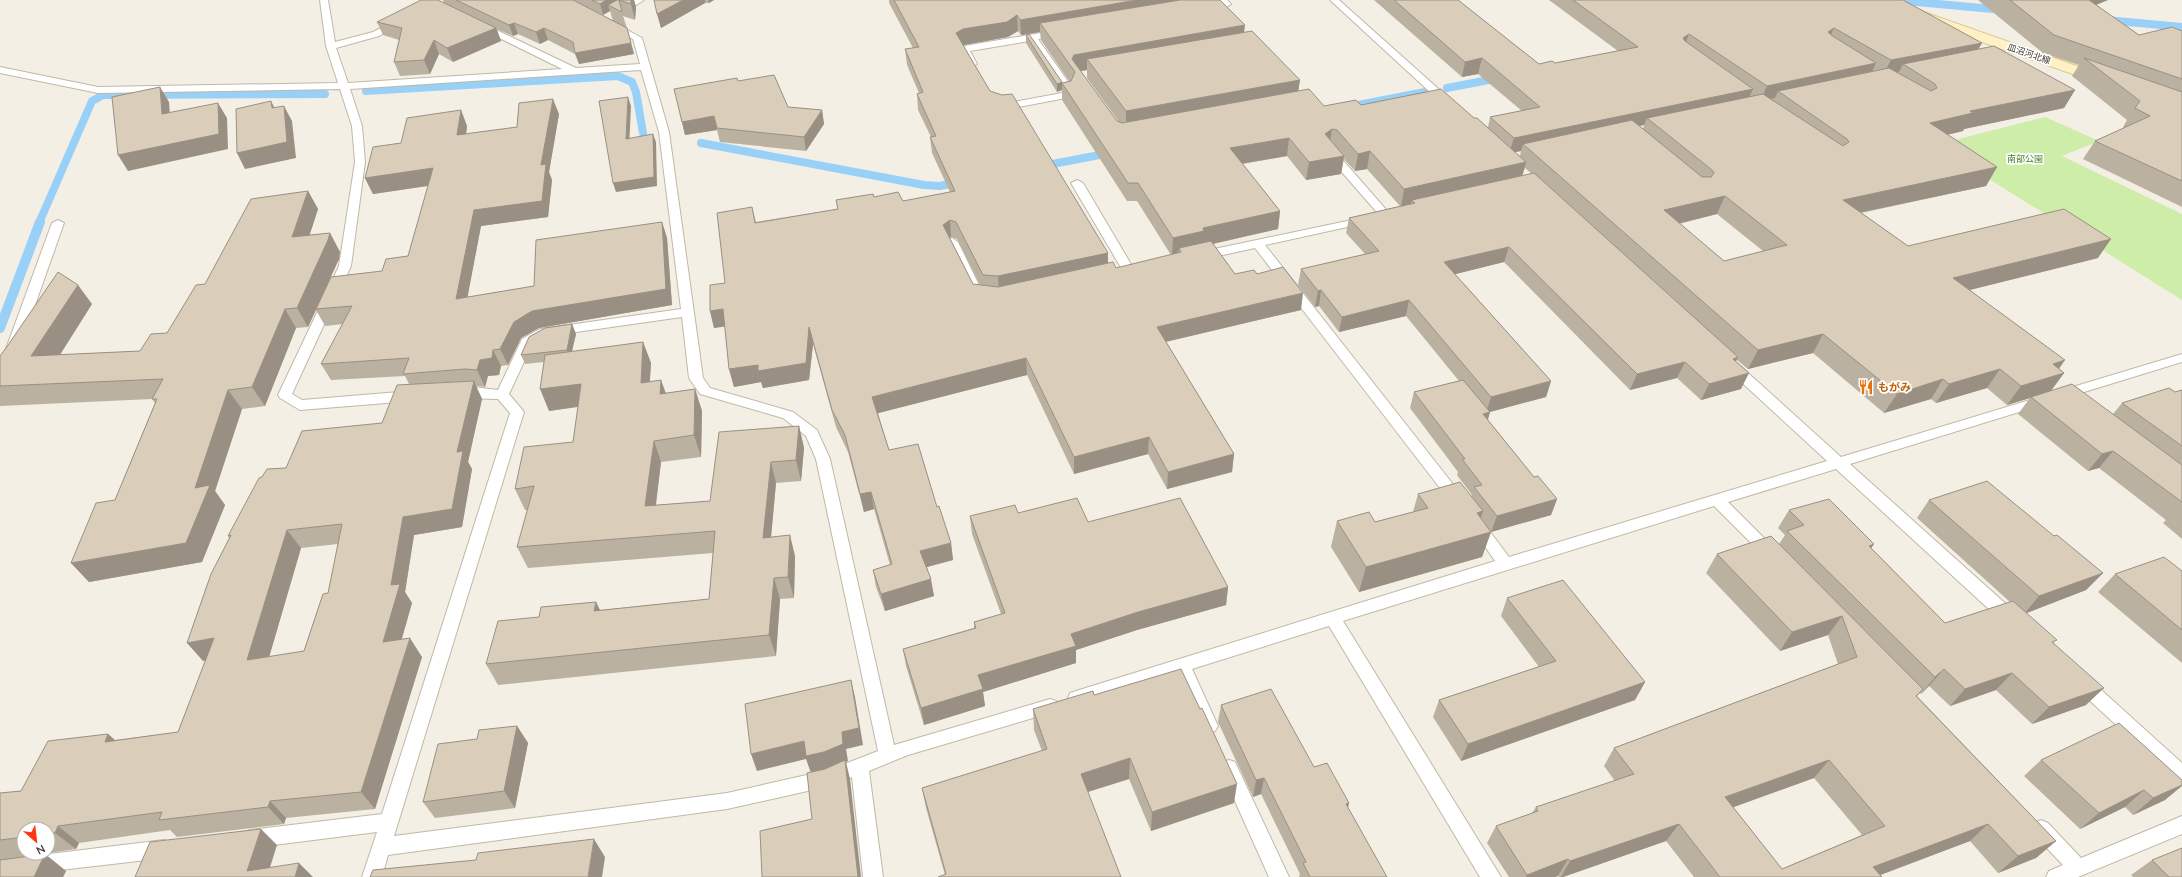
<svg xmlns="http://www.w3.org/2000/svg" width="2182" height="877" font-family="'Nunito Sans','Noto Sans JP',sans-serif">
  <style>
    .green { fill: #cdeda8 }
    .lines { fill: none; stroke-linecap: round; stroke-linejoin: round }
    .stream-far1 { stroke: #99d0f8; stroke-width: 8 }
    .stream { stroke: #99d0f8; stroke-width: 10 }
    .lane-casing { stroke: #c1b8a6; stroke-width: 2 }
    .secondary-casing { stroke: #d9c68e; stroke-width: 2 }
    .lane { fill: #fff; fill-rule: evenodd }
    .secondary { fill: #fff1c3; fill-rule: evenodd }
    .wall { fill: #bbb1a1; fill-rule: evenodd }
    .shaded-wall { fill: #999083 }
    .building { fill: #dacebb; stroke: #999083; fill-rule: evenodd }
    .labels { text-anchor: middle; dominant-baseline: central; stroke-width: 3.5; stroke-linejoin: round; paint-order: stroke }
    .far-street-label { font-size: 9px; fill: #474033; stroke: #fff }
    .far-park-label { font-size: 9px; fill: #437f20; stroke: #fff }
    .food-label { font-size: 11px; font-weight: bold; fill: #c56008; stroke: #fff; text-anchor: start }
  </style>
  <rect width="100%" height="100%" fill="#f4efe4"/>
  <path class="green" d="M2045,117L2099,141L2062,156L2182,214V300L1935,145Z"/>
  <g class="lines">
    <path class="stream-far1" d="M1906,1L2003,10
      M2106,20L2182,27
      M1447,88L1499,78
      M366,91L618,76L632,82L636,92L643,133
      M1348,107L1425,92
      M701,143L924,185L940,186L959,182
      M1042,166L1110,153
      M39,223L92,101L103,95L325,94"/>
    <path class="stream" d="M0,328L40,222"/>
    <g class="lane-casing">
      <path id="lane" d="M320,0H328L335,42L373,32L394,21L397,20L402,23L379,36L336,48L348,83L562,69L479,28L477,26L482,23L576,68L640,64L633,39L609,27V23H615L642,38L669,132L703,378L710,388L793,412L817,430L830,459L894,745L1050,699L1056,701L1059,706L1056,711L1050,713L908,755L869,771L883,877H863L852,777L830,786L727,809L388,855L382,877H362L377,832L250,848L243,845L241,839L243,833L250,830L382,814L510,413L498,399L462,398L457,396L455,393L457,390L473,387L498,390L522,339L540,329L681,309L659,132L641,70L350,89L362,126L365,162L351,266L292,394L302,400L411,391L416,393L418,396L416,399L411,401L300,410L280,398L278,395L339,266L355,162L352,126L340,89L98,93L0,73V67L98,87L338,83L326,46ZM682,317L689,378L700,394L783,418L806,436L816,459L878,751L829,770L727,793L394,836L524,412L509,394L532,345L548,336Z
        M633,0H644L622,14H616V10Z
        M1218,0H1227L1231,4C1226,9 1208,12 1202,7L1219,2Z
        M1330,0H1339L1452,101V105H1444Z
        M1058,30L1061,31V35L1038,39L1074,90L1070,97L1066,98L1003,110L994,106L999,103L1003,104L1062,93L1064,90L1030,41L970,51L977,64L972,67L969,66L959,49L964,46Z
        M1330,149L1334,150L1389,213L1391,215L1389,217H1381L1326,154L1325,152L1326,150Z
        M1077,180L1083,183L1135,271L1133,274H1125L1123,271L1071,183Z
        M1366,217L1372,220L1370,222L1265,245L1463,497L1465,501L1463,505L1458,506L1453,505L1255,248L1200,260L1194,256L1200,252Z
        M58,220L64,223L16,359L5,371L0,372V360L3,357L52,223Z
        M952,238L958,242L978,283L976,286L972,287L966,283L946,242Z
        M2182,354V362L1850,464L2016,613L2018,618L2016,623L2010,625L2004,623L1836,469L1728,502L1775,549L1778,553L1775,557L1770,559L1765,557L1714,506L1343,621L1501,877H1480L1329,626L1192,669L1218,726L1215,731L1209,734L1203,731L1177,673L1076,705L1070,703L1068,698L1070,693L1076,691L1495,561L1470,525L1472,521L1477,519L1482,521L1509,557L1827,461L1727,369L1725,366L1727,363H1737L1841,457Z
        M2082,676L2088,678L2182,763V782L2176,780L2076,688L2074,683L2076,678Z
        M1229,760L1235,762L1289,877H1269L1220,768L1223,762Z
        M2182,816V834L2078,877H2046L2049,871L2063,865L2034,835L2032,829L2034,823L2041,820L2048,823L2081,858Z
        M164,840L171,843L173,849L171,855L164,858L0,877V860Z"/>
    </g>
    <g class="secondary-casing">
      <path id="secondary" d="M1869,0H1890L2108,77L2111,80L2108,83H2098L1871,3Z"/>
    </g>
    <use href="#lane" class="lane"/>
    <use href="#secondary" class="secondary"/>
  </g>
  <path class="wall" d="M443,0H634L636,7L635,20L623,16L627,28L613,21L610,11L603,15L588,8L627,28L634,54L579,64L575,54L548,40L540,44L518,34L513,36L497,29L501,41L453,62L439,54L430,74L400,76L394,62L399,40L383,35L377,22L444,3Z
    M654,0H714L709,3H705L661,28Z
    M889,0H1220L1244,32L1300,80L1298,91L1324,106L1361,105L1474,118L1488,127L1490,117L1522,111L1478,74L1462,77L1374,0H1458L1539,64L1555,63L1618,51L1549,0H1903L1978,49L2075,90L2064,108L1964,129L1963,131L1947,135L1997,167L1986,186L1861,213L1908,246L2098,258L1970,290L2064,373L2051,391L2113,414L2122,403L2175,392L2182,390V539L2163,523L2166,520L2099,468L2088,471L2018,414L2030,398L2007,405L1987,388L1936,403L1931,399L1884,413L1813,353L1748,369L1737,360L1736,361L1741,389L1701,400L1677,378L1630,390L1504,262L1455,274L1551,381L1546,397L1490,412L1488,420L1534,477L1557,499L1551,515L1491,532L1484,523L1491,532L1482,557L1359,592L1331,547L1337,521L1375,522L1413,512L1418,494L1471,496L1472,495L1457,475L1458,472L1410,408L1414,392L1459,381L1406,316L1339,332L1319,306L1315,307L1298,285L1301,269L1365,254L1346,233L1349,218L1400,206L1367,169L1355,171L1344,159L1341,174L1306,180L1287,156L1242,164L1280,211L1278,229L1213,244L1235,274H1257L1301,310L1166,342L1234,454L1232,472L1167,489L1148,454L1074,474L1027,375L878,413L889,450L937,507L951,543L953,560L927,567L934,596L885,611L876,587L873,570L890,565L874,509L864,512L848,452L836,427L813,344L809,380L763,388L761,382L734,387L729,369L725,326L714,328L710,311L725,283L752,207L756,222L838,209L836,200L874,197L903,201L950,192L932,153L930,137H931L918,110L917,94L919,93L907,65L905,49L913,48L889,3ZM1018,31L1021,35L1040,32L1041,40L1069,81L1062,83L1026,35V43L1057,92L1062,90V100L1127,201H1137L1171,255L1116,268L1108,264L990,91L963,45L1008,37ZM1087,70V78L1119,122L1117,121L1080,71ZM1644,125L1643,129L1639,126ZM1521,151L1520,156L1515,152ZM1525,168L1532,174L1522,176ZM1717,214L1763,251L1724,261L1679,224ZM951,237L957,239L980,285L973,284L950,238Z
    M1978,0H2108L2096,5L2139,35L2182,31V207L2083,159L2095,141L2124,128L2123,127L2127,120L2072,76L2079,65L2043,53Z
    M738,81L788,107L822,110L824,124L806,151L720,142L717,130L685,135L682,122Z
    M461,110L467,126L466,134L517,127L559,114L549,172L552,180L548,217L481,226L467,297L534,286L662,222L667,238L672,305L539,328L521,338L508,365L501,366L499,375L488,376L485,387L476,386L482,399L468,462L472,469L462,527L414,535L405,592L412,603L401,639L422,657L375,809L286,818L284,824L177,837L170,830L79,843L76,849L14,858L45,854L66,871L63,877H0V793L21,791L108,734L115,740L178,732L206,660L203,661L229,538L228,536L262,477L286,468L382,423L409,384L405,376L331,380L321,364L343,324L325,326L316,310L308,327L296,328L265,406L242,409L215,491L225,505L202,562L89,582L71,563L115,500L155,403L152,399L0,406V356L92,304L60,355L140,351L167,333L205,284L308,191L318,209L309,235L330,233L340,252L339,259L323,293L382,271L408,256L428,186L373,194L365,178L401,143ZM338,544L328,593L304,651L269,657L301,548ZM24,829H48V853H24Z
    M572,324L576,334L572,352L643,342L651,363L650,382L661,380L666,393L695,389L702,411L701,457L661,462L656,505L710,501L799,426L804,448L801,481L776,483L771,537L795,556L794,598L780,599L776,656L498,685L486,664L539,617L596,602L600,610L709,599L713,553L528,568L517,547L528,510H525L515,489L573,442L578,407L549,411L544,362L525,364L521,355Z
    M1929,500L2054,536L2103,573L2086,590L2026,613L2054,643L2086,705L2032,724L1996,690L1950,706L1929,686L1921,694L1920,693L1917,696L2056,841L2036,858L1998,873L1970,841L1880,875L1882,877H1694L1666,841L1563,877H1559L1558,876L1555,877H1509L1487,843L1496,826L1532,813L1536,807L1615,781L1604,766L1614,748L1838,664L1828,635L1780,651L1706,573L1717,554L1779,544L1785,535L1778,528L1789,510L1871,548L1945,623L2010,602L1917,518ZM1814,778L1862,835L1782,869L1733,807Z
    M1018,513L1088,522L1228,587L1226,605L1137,630L1076,650V663L983,692L985,706L924,725L906,666L903,649L974,628V622L1001,614L972,534L970,516Z
    M2182,571V663L2098,592L2115,574Z
    M1507,598L1645,682L1635,700L1461,761L1433,717L1439,700L1539,667L1501,616Z
    M1094,695L1234,803L1151,831L1129,779L1088,792L945,875L926,808L922,788L1042,751L1034,730L1033,709Z
    M1221,705L1314,767L1349,803L1348,808L1387,877H1299L1300,874L1261,794L1253,797L1218,722Z
    M517,726L528,743L515,808L435,818L423,802L477,739Z
    M2041,760L2182,780L2165,800L2133,815L2125,807L2080,829L2024,776Z
    M2152,860L2182,877H2133L2131,875Z"/>
  <path class="shaded-wall" d="M606,0H630H619L608,5L610,11L603,15L600,4Z
    M631,0H634L636,7L635,20L631,4Z
    M683,0H705V3L661,28L657,14Z
    M708,0H714L709,3Z
    M1137,0H1213L1040,23V32L1021,35L1020,20Z
    M2082,0H2108L2074,14Z
    M1017,15L1018,31L1008,37L964,45L958,49L956,33L963,29Z
    M514,23L518,34L513,36L509,25Z
    M1245,25L1243,42L1087,59V70L1075,72L1072,59L1074,55Z
    M496,28L501,41L453,62L447,48Z
    M544,28L548,40L540,44L536,32Z
    M1834,28L1827,43L1828,32Z
    M1689,34L1683,49V38Z
    M434,40L439,54L430,74L424,60Z
    M631,43L634,54L579,64L575,53Z
    M1982,43L1974,57L1903,64L1899,72L1883,75L1891,60Z
    M1482,58L1478,74L1462,77L1465,62Z
    M1876,63L1869,78L1778,91L1775,98L1760,101L1767,86Z
    M1300,80L1297,99L1126,130V111Z
    M1062,82V90L1057,92V84Z
    M160,87L169,102L171,130L162,114Z
    M1753,89L1746,104L1647,118L1644,125L1530,149L1523,144L1521,151L1509,153L1514,138Z
    M2075,90L2064,108L1964,129L1963,131L1920,141L1930,123L1970,111Z
    M628,97L631,106L629,148L626,139Z
    M553,99L559,114L549,172L552,180L548,217L481,226L464,316L456,299L474,210L541,165Z
    M271,101L279,117L272,108Z
    M218,103L227,118L228,149L128,171L118,155Z
    M284,106L292,121L296,158L245,169L237,153Z
    M461,110L467,126L464,151L457,135Z
    M822,110L824,124L806,151L804,137Z
    M714,116L717,130L685,135L682,122Z
    M1332,129L1329,147L1325,134Z
    M653,134L656,142L657,186L616,192L613,183Z
    M1289,138L1287,156L1228,166L1230,148Z
    M1370,151L1367,169L1355,171L1358,154Z
    M1344,156L1341,174L1306,180L1309,162Z
    M1526,162L1521,180L1415,203L1412,200L1411,204L1401,207L1404,189Z
    M1997,167L1986,186L1834,218L1843,200Z
    M433,168L440,184L373,194L365,178Z
    M308,191L318,209L303,256L292,237Z
    M1725,196L1717,214L1656,229L1664,210Z
    M1280,211L1278,229L1203,246L1181,252L1179,248L1178,254L1172,256L1173,238L1203,228Z
    M950,220L951,237L945,242L943,225Z
    M662,222L667,238L672,305L539,328L521,338L508,365L500,349L514,322L532,311Z
    M330,233L340,252L339,259L308,327L297,308Z
    M2111,239L2098,258L1941,297L1953,278Z
    M1509,247L1504,262L1440,278L1444,262Z
    M1108,253V270L999,293L998,276Z
    M78,285L92,304L47,375L31,356Z
    M1321,290L1319,306L1315,307L1318,291Z
    M1303,293L1301,310L1156,344L1157,327Z
    M1409,300L1406,316L1339,332L1342,317Z
    M285,309L296,328L265,406L252,387Z
    M723,309L728,326L714,328L710,311Z
    M572,324L576,334L570,359L567,350Z
    M809,327L813,344L809,380L763,388L761,382L734,387L729,369Z
    M1823,334L1813,353L1748,369L1758,350Z
    M643,342L651,363L648,404L641,383Z
    M493,350L501,366L499,375L488,376L485,387L477,370L480,360Z
    M1738,357L1730,373L1733,359Z
    M1026,358L1027,375L875,414L872,397Z
    M2065,360L2054,376L2064,373L2050,392L2031,397L2030,398L2007,405L2021,386L2053,364Z
    M1685,362L1677,378L1630,390L1637,374Z
    M2000,369L1987,388L1936,403L1949,384Z
    M1749,373L1741,389L1701,400L1709,384Z
    M1943,379L1931,399L1884,413L1897,394Z
    M661,380L668,401L660,394Z
    M474,381L482,399L468,462L472,469L462,527L414,535L405,592L412,603L396,660L383,642L391,585L403,517L457,452Z
    M1551,381L1546,397L1486,413L1491,397Z
    M581,384L589,405L549,411L540,389Z
    M695,389L702,411L701,457L694,435Z
    M228,390L242,409L215,491L225,505L202,562L89,582L71,563L195,488Z
    M1490,412L1485,428L1483,414Z
    M799,426L804,448L801,481L796,460Z
    M1149,437L1148,454L1074,474V457Z
    M654,441L661,462L653,527L645,506Z
    M2113,451L2099,468L2088,471L2102,454Z
    M1234,454L1232,472L1167,489L1168,472Z
    M771,462L776,483L769,559L763,538Z
    M871,492L874,509L864,512L860,494Z
    M1557,499L1551,515L1491,532L1497,516Z
    M1483,511L1475,536L1491,532L1482,557L1359,592L1366,567L1477,513Z
    M287,530L301,548L263,678L247,660Z
    M790,535L795,556L794,598L788,577Z
    M951,543L953,560L923,568L920,551Z
    M1874,544L1862,562L1869,546Z
    M2103,573L2086,590L2024,614L2039,596Z
    M774,578L780,599L776,656L769,635Z
    M931,579L934,596L885,611L881,594Z
    M1228,587L1226,605L1137,630L1076,650V663L983,692L985,706L924,725L921,708L978,675L1071,634L1138,612Z
    M596,602L606,623L594,611Z
    M1842,616L1828,635L1780,651L1792,632Z
    M214,638L230,656L203,661L187,643Z
    M410,638L422,657L375,809L361,792Z
    M1944,669L1929,686L1921,694L1935,677Z
    M2012,673L1996,690L1950,706L1965,689Z
    M851,680L855,697L863,745L846,749L848,761L846,762L850,779L861,877H858L829,769L811,773L806,759L757,771L751,754L842,732Z
    M1645,682L1635,700L1461,761L1468,744Z
    M2104,688L2086,705L2032,724L2049,707Z
    M517,726L528,743L515,808L504,791Z
    M108,734L127,751L105,742Z
    M1130,758L1129,779L1081,794V774Z
    M1829,760L1814,778L1712,815L1725,797Z
    M1264,778L1261,794L1253,797L1256,780Z
    M1237,784L1234,803L1151,831L1152,812Z
    M2182,785V786L2165,800L2133,815L2153,798Z
    M2144,790L2125,807L2080,829L2099,813Z
    M270,801L286,818L284,824L268,807Z
    M1349,803L1345,819L1346,804Z
    M1679,824L1666,841L1563,877H1561L1570,861Z
    M1988,824L1970,841L1875,877L1873,867Z
    M58,826L79,843L76,849L55,833Z
    M261,829L277,845L267,877L247,871Z
    M594,839L605,857L602,877H588Z
    M2056,841L2036,858L1998,873L2018,856Z
    M45,854L66,871L63,877H34Z
    M1568,859L1558,876L1555,877H1526L1527,875Z
    M299,863L313,877H295Z"/>
  <path class="building" d="M421,0H438L496,28L447,48L434,40L424,60L394,62L402,28L377,22Z
    M456,0H573L627,28L631,43L575,53L573,42L544,28L536,32L514,23L509,25Z
    M592,0H606L600,4Z
    M617,0H631V4L619,0L622,12L608,5Z
    M654,0H683L657,14Z
    M894,0H1137L1020,20L1017,15L1007,22L963,29L956,33L990,91L1002,95L1012,94L1108,253L998,276L983,275L956,222L950,220L943,225L973,284L998,287L1113,262L1116,268L1181,252L1179,248L1211,241L1235,274L1254,270L1257,274L1283,267L1303,293L1157,327L1234,454L1168,472L1149,437L1074,457L1026,358L872,397L889,450L918,444L937,507L939,506L951,543L920,551L931,579L881,594L873,570L892,564L871,492L860,494L845,435L832,410L809,327L806,363L758,371V365L729,369L723,309L710,311V285L725,283L717,213L752,207L755,223L838,209L836,200L873,194L874,197L898,192L903,201L955,191L930,137L936,136L917,94L923,92L905,49L919,47Z
    M1180,0H1220L1245,25L1074,55L1072,59L1117,121L1122,123L1309,89L1324,106L1356,100L1361,105L1441,89L1474,118H1477L1526,162L1404,189L1370,151L1358,154L1337,130L1332,129L1325,134L1344,156L1309,162L1289,138L1230,148L1280,211L1203,228L1204,231L1173,238L1138,183H1128L1062,83L1071,81L1075,72L1040,23Z
    M1394,0H1458L1539,64L1552,61L1555,63L1638,47L1573,0H1903L1982,43L1891,60L1834,28L1828,32L1831,35L1876,63L1767,86L1689,34L1683,38L1685,41L1753,89L1514,138L1490,117L1540,107L1482,58L1465,62Z
    M2010,0H2089L2139,35L2172,27L2182,31V79L2054,35Z
    M1252,31L1300,80L1126,111L1087,59Z
    M1029,34L1062,82L1057,84L1026,35Z
    M1994,46L2075,90L1970,111L1973,113L1930,123L1997,167L1843,200L1908,246L2064,209L2111,239L1953,278L2065,360L2053,364L2064,373L2021,386L2000,369L1949,384L1943,379L1897,394L1823,334L1758,350L1523,144L1632,120L1702,177H1711L1714,173L1712,170L1647,118L1763,94L1843,146L1849,142L1847,139L1778,91L1889,68L1931,91L1937,88L1935,84L1903,64ZM1725,196L1787,245L1724,261L1664,210Z
    M2084,58L2182,92V181L2095,141L2150,116L2135,108L2140,101Z
    M774,75L788,107L822,110L804,137L717,128L714,116L682,122L674,89L737,78L738,81Z
    M160,87L162,114L218,103L219,134L118,155L112,97Z
    M628,97L626,139L653,134L654,177L613,183L599,101Z
    M553,99L541,165L546,164L542,201L474,210L456,299L534,286L536,240L662,222L666,289L532,311L514,322L500,349L493,350L492,358L480,360L477,370L465,369L403,374L409,358L321,364L352,306L316,309L331,277L382,271L386,259L408,256L433,168L365,178L373,147L401,143L407,118L461,110L457,135L517,127L519,103Z
    M271,101L272,108L284,106L287,142L237,153L236,109Z
    M1534,173L1738,357L1733,359L1749,373L1709,384L1685,362L1637,374L1509,247L1444,262L1551,381L1491,397L1409,300L1342,317L1321,290L1318,291L1301,269L1379,251L1349,218L1415,203L1412,200Z
    M308,191L292,237L330,233L328,240L297,308L285,309L252,387L228,390L195,488L210,485L186,543L71,563L96,503L115,500L157,399H152L163,379L0,386V356L6,348L58,272L78,285L31,356L140,351L151,334L167,333L196,285L205,284L251,199Z
    M572,324L567,350L521,355L529,337L545,328Z
    M643,342L641,383L661,380L660,394L695,389L694,435L654,441L645,506L710,501L719,432L799,426L796,460L771,462L763,538L790,535L788,577L774,578L769,635L486,664L498,621L539,617L541,607L596,602L594,611L709,599L715,531L517,547L534,486L515,489L524,447L573,442L581,384L540,389L545,355Z
    M1463,380L1490,412L1483,414L1534,477L1538,476L1557,499L1497,516L1474,487L1482,485L1462,459H1465L1414,392Z
    M474,381L457,452L463,451L452,509L403,517L391,585L400,584L383,642L410,638L361,792L270,801L268,807L159,820L162,812L58,826L55,833L48,834V829H24V837L0,840V793L21,791L48,741L108,734L105,742L178,732L214,638L187,643L211,574L231,535L228,536L259,478L262,477L267,469L286,468L302,431L382,423L397,385ZM342,524L328,593L323,594L304,651L247,660L287,530Z
    M2072,384L2182,465V502L2113,451L2102,454L2031,397Z
    M2169,388L2175,392L2182,390V446L2122,403Z
    M1987,481L2054,536L2057,535L2103,573L2039,596L1929,500Z
    M1460,482L1483,511L1477,513L1491,532L1366,567L1337,521L1369,512L1375,522L1428,508L1418,494Z
    M1077,498L1088,522L1180,498L1228,587L1138,612L1071,634L1076,646L978,675L983,689L921,708L903,649L976,628L974,622L1005,613L970,516L1015,505L1018,513Z
    M1829,499L1874,544L1869,546L1945,623L2013,601L2057,640L2052,642L2104,688L2049,707L2012,673L1965,689L1944,669L1935,677L1787,531L1804,525L1789,510Z
    M1771,536L1923,689L1916,696L2056,841L2018,856L1988,824L1873,867L1882,877H1720L1679,824L1570,861L1568,859L1527,875L1496,826L1538,811L1536,807L1634,774L1614,748L1857,657L1842,616L1792,632L1717,554ZM1829,760L1885,826L1782,869L1725,797Z
    M2164,557L2182,571V630L2115,574Z
    M1563,580L1645,682L1468,744L1439,700L1556,661L1507,598Z
    M1181,669L1200,709L1202,708L1237,784L1152,812L1130,758L1081,774L1121,877H938L946,874L922,788L1047,749L1033,709L1093,691L1094,695Z
    M851,680L859,728L842,732L843,744L824,752L806,756L804,741L751,754L745,704Z
    M1271,689L1314,767L1327,763L1349,803L1346,804L1387,877H1310L1303,863L1306,862L1264,778L1256,780L1221,705Z
    M2119,723L2182,780V785L2153,798L2144,790L2099,813L2041,760Z
    M517,726L504,791L423,802L438,744L477,739L479,730Z
    M845,760L858,877H762L760,831L812,819L807,773L825,769Z
    M261,829L247,871L299,863L295,877H135L150,842Z
    M594,839L588,877H370L373,870L476,860L478,853Z
    M2182,848V877H2169L2152,860Z
    M45,854L34,877H0V860Z"/>
  <defs>
    <g id="restaurant-bare" transform="scale(1.2)"><path d="M-5-6h1v4h1v-4h1v4h1v-4h1v5L-1.5 .5V6h-2V.5L-5-1ZM5-6V6H3V1.5H1.5Q1.5-4 5-6Z" fill="#e8710a" stroke="#fff" stroke-width="2.5" paint-order="stroke"/></g>
  </defs>
  <g fill-rule="evenodd">
    <use href="#restaurant-bare" x="1866" y="387"/>
  </g>
  <g class="labels">
    <g class="far-street-label">
      <text transform="translate(2029 54) rotate(19)">皿沼河北線</text>
    </g>
    <g class="far-park-label">
      <text x="2025" y="159">南部公園</text>
    </g>
    <g class="food-label">
      <text x="1878" y="387">もがみ</text>
    </g>
  </g>
  <g transform="translate(36 841) rotate(152)"><circle r="19" fill="#ffffff" stroke="#b5b3ad"/>
  <path d="M0-3L7 15L0 10L-7 15Z" fill="#ff3710"/>
  <text y="-6" font-size="11" font-weight="bold" text-anchor="middle" fill="#474033">N</text>
  </g>
</svg>
